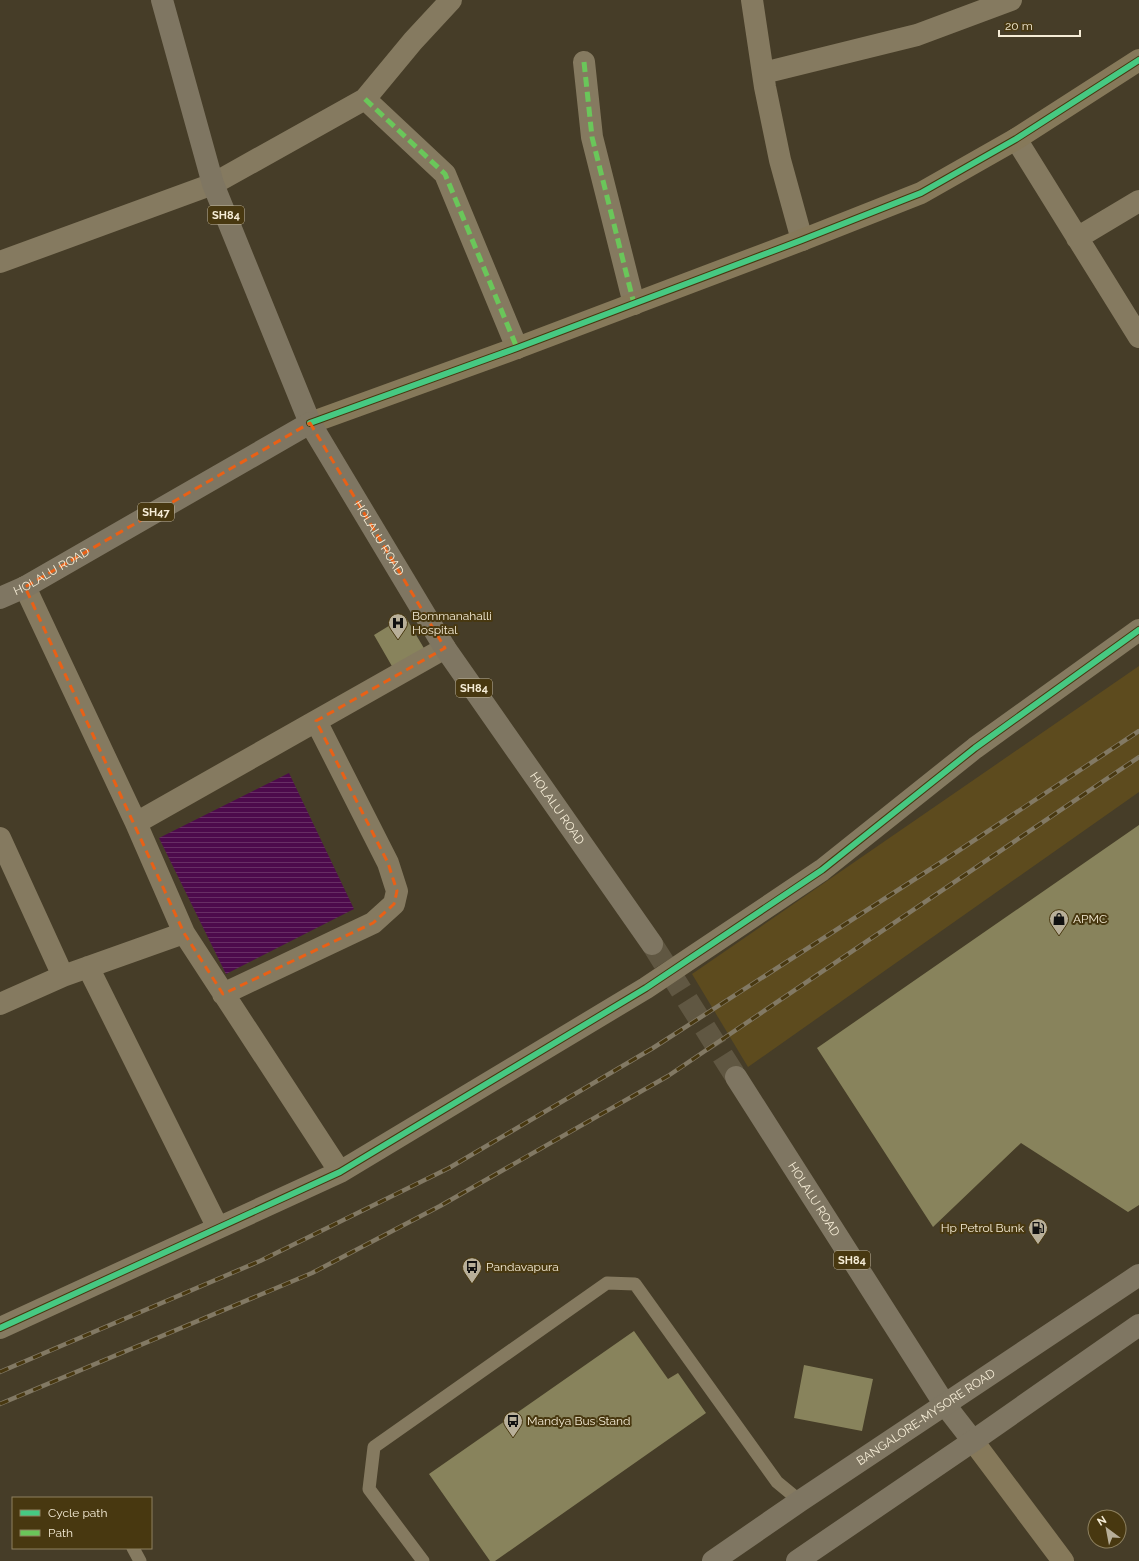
<svg xmlns="http://www.w3.org/2000/svg" width="1139" height="1561" font-family="Raleway,sans-serif">
  <style>
    .built { fill: #5d4b1e }
    .water { fill: url(#water-rules) }
    .building { fill: #88835c }
    .lines { fill: none; stroke-linecap: round; stroke-linejoin: round }
    .primary-tunnel { stroke: #605742; stroke-width: 22; stroke-dasharray: 22 11; stroke-linecap: butt }
    .lane { stroke: #857a60; stroke-width: 13 }
    .street { stroke: #857a60; stroke-width: 22 }
    .secondary { stroke: #86795a; stroke-width: 22 }
    .primary { stroke: #7f7662; stroke-width: 22 }
    .rail-casing { stroke: #827964; stroke-width: 4.5 }
    .rail { stroke: #483810; stroke-width: 3; stroke-dasharray: 9; stroke-linecap: butt }
    .quiet { stroke: #6ac65a; stroke-width: 5; stroke-dasharray: 10 5; stroke-linecap: butt }
    .cycleway-casing { stroke: #483810; stroke-width: 8 }
    .cycleway { stroke: #46c982; stroke-width: 6 }
    .marked { fill: none; stroke: #e96016; stroke-width: 3; stroke-dasharray: 8 5; stroke-linejoin: round }
    .labels { text-anchor: middle; dominant-baseline: central; stroke-width: 4; stroke-linejoin: round; paint-order: stroke }
    .shield { fill: #483810; stroke: #c1b69b; stroke-width: 1 }
    .shield-label { font-size: 11px; font-weight: bold; fill: #f5ecd6 }
    .street-label { font-size: 12px; fill: #f5ecd6; stroke: #483810 }
    .poi-label { font-size: 12px; fill: #f5ecd6; stroke: #483810; text-anchor: start }
  </style>
  <defs>
    <pattern id="water-rules" width="6" height="5" patternUnits="userSpaceOnUse"><rect width="6" height="5" fill="#4d0a4c"/><path d="M0 2.5h6" fill="none" stroke="#672e65"/></pattern>
  </defs>
  <rect width="100%" height="100%" fill="#463d28"/>
  <path class="built" d="M1139,666V792L748,1067L692,974Z"/>
  <path class="water" d="M289,773L354,909L226,974L159,838Z"/>
  <path class="building" d="M405,616L425,650L393,668L374,635Z
    M1139,825V1205L1128,1212L1021,1143L933,1227L817,1048Z
    M634,1331L668,1379L678,1373L706,1413L495,1561H490L429,1474Z
    M804,1365L873,1379L862,1431L794,1418Z"/>
  <g class="lines">
    <path class="primary-tunnel" d="M652,944L736,1077"/>
    <path class="lane" d="M133,1548L140,1561
      M423,1561L369,1489L374,1447L607,1283L635,1284L777,1482L800,1501"/>
    <path class="street" d="M752,0L765,87L780,160L802,240
      M584,62L592,137L634,304
      M763,73L917,35L1011,0
      M365,99L445,174L517,348
      M1016,139L1139,337
      M1077,238L1139,201
      M0,262L213,184L365,99L413,41L451,0
      M25,587L136,823L184,933L340,1172
      M136,823L445,648
      M0,838L63,976
      M88,967L218,1228
      M223,994L373,923L394,904L397,891L388,863L316,721
      M0,1004L63,976L184,933
      M0,1328L340,1172L646,988L822,870L975,748L1139,630"/>
    <path class="secondary" d="M310,423L517,348L802,240L921,193L1016,139L1139,60
      M973,1441L1063,1561"/>
    <g class="primary">
      <path id="s1" d="M162,0L213,184L310,423L445,648L652,944"/>
      <path id="s2" d="M0,598L25,587L310,423"/>
      <path id="s3" d="M736,1077L945,1405L973,1441"/>
      <path id="s4" d="M713,1561L800,1501L1139,1275"/>
      <path d="M797,1561L973,1441L1139,1325"/>
    </g>
    <g class="rail-casing">
      <path id="rail" d="M0,1372L260,1261L449,1168L653,1048L943,861L1139,731
        M0,1404L312,1273L440,1206L668,1076L1139,757"/>
    </g>
    <use href="#rail" class="rail"/>
    <path class="quiet" d="M584,62L592,137L634,304
      M365,99L445,174L517,348"/>
    <g class="cycleway-casing">
      <path id="cycleway" d="M310,423L517,348L802,240L921,193L1016,139L1139,60
        M0,1328L340,1172L646,988L822,870L975,748L1139,630"/>
    </g>
    <use href="#cycleway" class="cycleway"/>
  </g>
  <path class="marked" d="M310,423L445,648L316,721L388,863L397,891L394,904L373,923L223,994L184,933L25,587Z"/>
  <defs>
    <g id="hospital-pin" transform="scale(1)"><path d="M0 17L-7.5 6A9.5 9.5 0 1 1 7.5 6Z" fill="#b8af99" stroke="#483810"/><path d="M-5-5h3v3.5h4V-5h3V5h-3V1.5h-4V5h-3Z" fill="#111"/></g>
    <g id="shop-pin" transform="scale(1)"><path d="M0 17L-7.5 6A9.5 9.5 0 1 1 7.5 6Z" fill="#b8af99" stroke="#483810"/><path d="M-5-2.5h2.3a2.7 3.5 0 0 1 5.4 0H5L5.5 6h-11ZM-1.5-2.5h3a1.5 2.3 0 0 0-3 0Z" fill="#111"/></g>
    <g id="fuel-pin" transform="scale(1)"><path d="M0 17L-7.5 6A9.5 9.5 0 1 1 7.5 6Z" fill="#b8af99" stroke="#483810"/><path d="M-5.5-6h7V0h2V4h1.3V-2.5L3-4.5l.8-.8L6-3V5H2.5V1h-1V6h-7ZM-4.2-4.7v3.2H.2V-4.7Z" fill="#111"/></g>
    <g id="bus-pin" transform="scale(1)"><path d="M0 17L-7.5 6A9.5 9.5 0 1 1 7.5 6Z" fill="#b8af99" stroke="#483810"/><path d="M-5-6H5V4H4V6H2V4H-2V6H-4V4H-5ZM-3.5-4V0h7V-4ZM-3.5 1.2v1.5H-2V1.2ZM2 1.2v1.5H3.5V1.2Z" fill="#111"/></g>
  </defs>
  <g fill-rule="evenodd">
    <use href="#hospital-pin" x="398" y="623"/>
    <use href="#shop-pin" x="1059" y="919"/>
    <use href="#fuel-pin" x="1038" y="1228"/>
    <use href="#bus-pin" x="472" y="1267"/>
    <use href="#bus-pin" x="513" y="1421"/>
  </g>
  <g class="labels">
    <g class="shield">
      <rect x="208" y="206" width="36" height="18" rx="3"/>
      <rect x="138" y="503" width="36" height="18" rx="3"/>
      <rect x="456" y="679" width="36" height="18" rx="3"/>
      <rect x="834" y="1251" width="36" height="18" rx="3"/>
    </g>
    <g class="shield-label">
      <text x="226" y="215">SH84</text>
      <text x="156" y="512">SH47</text>
      <text x="474" y="688">SH84</text>
      <text x="852" y="1260">SH84</text>
    </g>
    <g class="street-label">
      <text stroke="none"><textPath href="#s1" startOffset="583">HOLALU ROAD</textPath></text>
      <text stroke="none"><textPath href="#s2" startOffset="58">HOLALU ROAD</textPath></text>
      <text stroke="none"><textPath href="#s1" startOffset="907">HOLALU ROAD</textPath></text>
      <text stroke="none"><textPath href="#s3" startOffset="145">HOLALU ROAD</textPath></text>
      <text stroke="none"><textPath href="#s4" startOffset="257">BANGALORE-MYSORE ROAD</textPath></text>
    </g>
    <g class="poi-label">
      <text x="412" y="616">Bommanahalli<tspan x="412" dy="14">Hospital</tspan></text>
      <text x="1073" y="919">APMC</text>
      <text x="1024" y="1228" text-anchor="end">Hp Petrol Bunk</text>
      <text x="486" y="1267">Pandavapura</text>
      <text x="527" y="1421">Mandya Bus Stand</text>
    </g>
  </g>
  <rect x="12" y="1497" width="140" height="52" fill="#483810" stroke="#8d805f"/>
  <rect x="20" y="1510" width="20" height="6" fill="#46c982" stroke="#8d805f"/>
  <text x="48" y="1517" font-size="12" fill="#f5ecd6">Cycle path</text>
  <rect x="20" y="1530" width="20" height="6" fill="#6ac65a" stroke="#8d805f"/>
  <text x="48" y="1537" font-size="12" fill="#f5ecd6">Path</text>
  <g transform="translate(1107 1529) rotate(328)"><circle r="19" fill="#483810" stroke="#8d805f"/>
  <path d="M0-3L7 15L0 10L-7 15Z" fill="#b8af99"/>
  <text y="-6" font-size="11" font-weight="bold" text-anchor="middle" fill="#f5ecd6">N</text>
  </g>
  <path d="M999 30v6h81v-6" fill="none" stroke="#f5ecd6" stroke-width="2"/>
  <text x="1005" y="30" font-size="12" fill="#f5ecd6" stroke="#483810" stroke-width="3" paint-order="stroke">20 m</text>
</svg>
